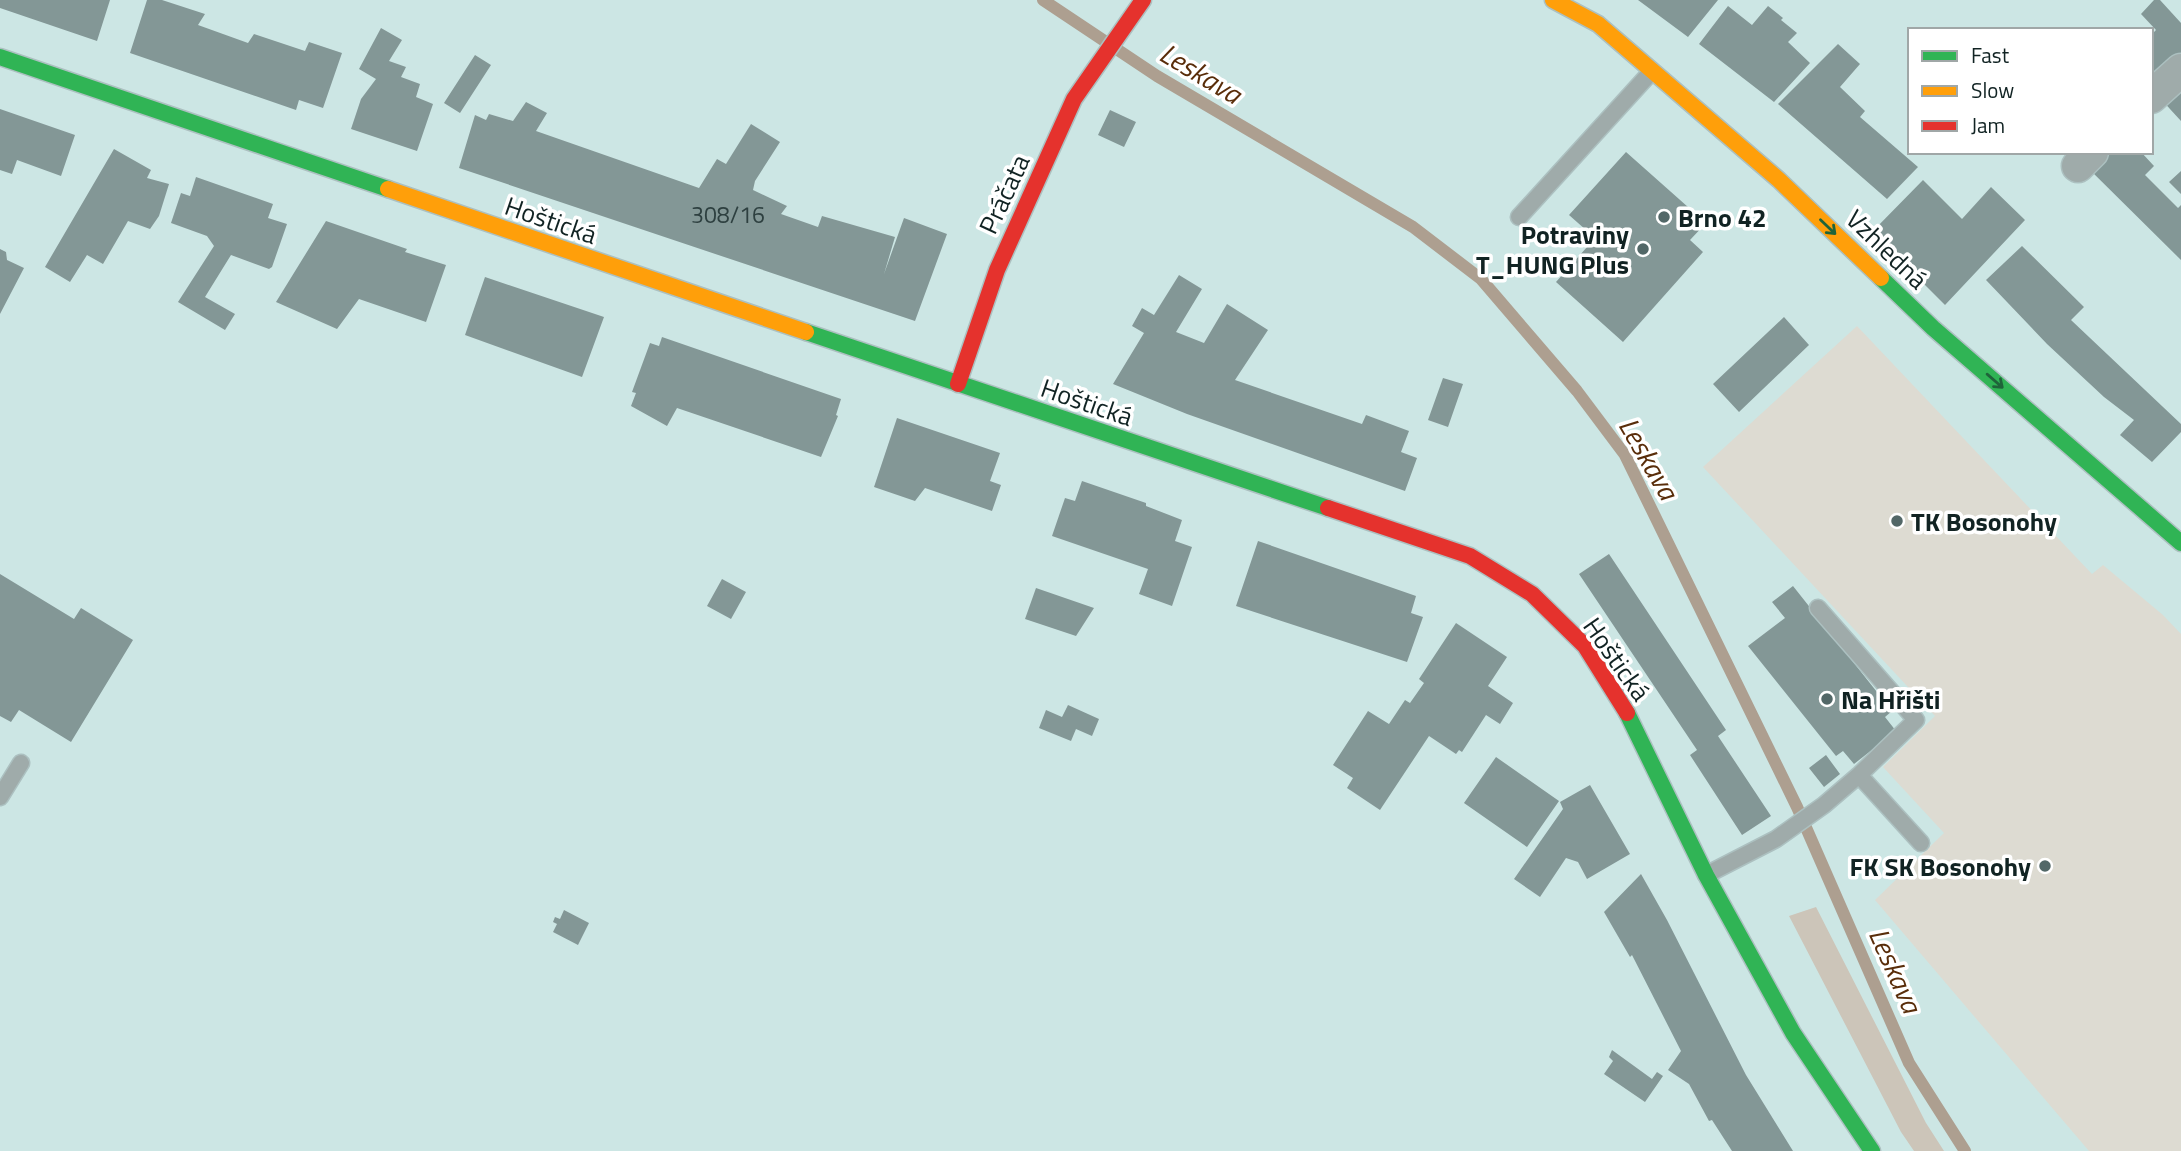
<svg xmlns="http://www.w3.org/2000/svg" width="2181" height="1151" font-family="'Titillium Web',sans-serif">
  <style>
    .green { fill: #dddbd2 }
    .forest { fill: #ccc5b9 }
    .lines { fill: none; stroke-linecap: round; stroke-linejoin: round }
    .stream { stroke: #ad9f90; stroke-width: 12 }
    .building { fill: #839796 }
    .lane-casing { stroke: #acc0c0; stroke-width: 19 }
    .street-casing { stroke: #acc0c0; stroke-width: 35 }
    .fast-casing { stroke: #acc0c0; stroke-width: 19 }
    .slow-casing { stroke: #acc0c0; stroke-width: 19 }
    .jam-casing { stroke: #acc0c0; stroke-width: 19 }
    .lane { stroke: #9fabaa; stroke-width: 16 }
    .street { stroke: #9fabaa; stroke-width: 32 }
    .fast { stroke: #30b455; stroke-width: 16 }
    .slow { stroke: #ff9f0a; stroke-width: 16 }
    .jam { stroke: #e5322d; stroke-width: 16 }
    .oneway { stroke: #1f643a }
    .poi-dot { fill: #526767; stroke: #fff; stroke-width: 2.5 }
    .labels { text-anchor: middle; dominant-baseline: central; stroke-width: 7; stroke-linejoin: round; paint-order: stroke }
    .number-label { font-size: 23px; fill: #2e4040 }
    .street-label { font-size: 26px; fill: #112323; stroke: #fff }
    .poi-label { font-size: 26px; font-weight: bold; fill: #112323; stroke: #fff; text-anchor: start }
    .water-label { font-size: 28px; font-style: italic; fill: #592d0a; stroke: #fff }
  </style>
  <rect width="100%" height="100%" fill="#cce6e4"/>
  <path class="green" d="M1857,326L2092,574L2103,565L2163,615L2181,634V1151H2089L1875,900L1944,833L1883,767L1935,716L1703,467Z"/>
  <path class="forest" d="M1816,907L1926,1123L1944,1151H1914L1901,1132L1789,916Z"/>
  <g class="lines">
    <path class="stream" d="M1043,0L1157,76L1413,227L1481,279L1577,391L1625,455L1797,807L1909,1063L1965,1151"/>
  </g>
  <path class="building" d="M0,0H110L97,41L0,8Z
    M147,0H162L205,14L198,25L248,43L254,34L305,51L309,42L342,53L323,108L299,100L296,110L130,53Z
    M1638,0H1718L1688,37Z
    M2154,0H2160L2181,23V53L2151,82V35L2156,30L2141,14Z
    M1728,6L1752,25L1768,6L1783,18L1781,20L1797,33L1788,42L1810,63L1774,102L1699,44Z
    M381,28L402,40L389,61L406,67L401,77L420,84L416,97L433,104L417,151L351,129L361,99L376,79L359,69Z
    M1838,44L1860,64L1840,87L1865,111L1860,117L1918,167L1887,199L1778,104Z
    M475,55L491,65L460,113L444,103Z
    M2181,77V121L2159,97Z
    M526,102L547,113L536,131L699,188L717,159L726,164L751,124L780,142L755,181L753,190L787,206L781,214L818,227L822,216L895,237L884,274L904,218L947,234L915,321L459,168L475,115L486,120L489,114L513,121Z
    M0,109L75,135L61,176L17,160L12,174L0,170Z
    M1110,110L1136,122L1124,147L1098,135Z
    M114,149L151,170L147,178L169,184L159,216L150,229L128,221L103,264L87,255L70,282L45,267Z
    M1626,152L1706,223L1690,240L1703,252L1623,342L1556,282L1595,238L1569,215Z
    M2102,152H2141L2154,166L2145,175L2178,208L2181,205V260L2087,167Z
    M2181,171V194L2169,182Z
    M196,177L273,204L268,218L287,224L272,267L269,269L231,255L205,297L235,314L225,330L178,302L214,246L207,236L171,223L181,193L190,196Z
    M1923,180L1962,219L1991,187L2025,220L1945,305L1872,232Z
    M326,221L407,249L405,252L446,265L426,322L359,299L337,329L276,302Z
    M2022,246L2084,307L2071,320L2181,424V432L2152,462L2120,435L2134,420L2104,397L2047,344L1986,280Z
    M0,249L6,252L7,260L24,268L0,314Z
    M1179,275L1202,289L1176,332L1204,343L1227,304L1268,330L1235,380L1362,424L1366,415L1409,431L1401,452L1417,458L1405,491L1187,414L1113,384L1144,333L1132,326L1142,308L1154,315Z
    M485,277L604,317L582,377L465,335Z
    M1784,317L1809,345L1739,412L1713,384Z
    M662,337L841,399L836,415L838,416L821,457L677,408L667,426L631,406L636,393L632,392L650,343L659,346Z
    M1443,378L1463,384L1448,427L1428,420Z
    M897,418L1000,453L990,481L1001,485L992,511L925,488L915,501L874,487Z
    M1082,481L1146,503V506L1182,520L1175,541L1192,547L1172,606L1139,594L1148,569L1052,536L1065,498L1075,501Z
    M1258,541L1416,596L1411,613L1423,617L1407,662L1236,606Z
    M1609,554L1726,730L1718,736L1771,816L1742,835L1690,755L1697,750L1579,574Z
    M0,574L74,619L81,608L133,640L71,742L19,710L11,722L0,716Z
    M722,579L746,592L731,619L707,606Z
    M1793,586L1892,711L1885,717L1896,731L1854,764L1843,751L1836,756L1748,646L1785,618L1772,602Z
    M1036,588L1094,608L1076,636L1025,619Z
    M1456,623L1507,657L1488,686L1513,703L1500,724L1486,715L1462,752L1459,750L1456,754L1429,736L1380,810L1347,788L1353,778L1333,765L1368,711L1389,724L1405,700L1410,703L1424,683L1419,679Z
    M1068,705L1099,719L1092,736L1076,729L1071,741L1039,728L1046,710L1062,717Z
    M1826,755L1840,774L1824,787L1809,768Z
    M1496,757L1559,801L1527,847L1464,803Z
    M1590,785L1630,854L1587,879L1578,862L1566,858L1540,897L1514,879L1563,809L1560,802Z
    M1641,874L1667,920L1746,1075L1793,1151H1732L1712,1120L1709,1121L1689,1084L1668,1070L1681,1051L1632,955L1630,957L1604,912Z
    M564,910L589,923L578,945L553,932L557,924L553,922L555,917L560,919Z
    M1612,1050L1652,1079L1657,1072L1663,1076L1645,1102L1604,1074L1613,1061L1609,1057Z"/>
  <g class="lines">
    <g class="lane-casing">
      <path id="lane" d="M1519,217L1652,71
        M1818,608L1916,720L1859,775
        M0,797L21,763
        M1706,875L1776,839L1824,805L1859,775L1921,843"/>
    </g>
    <g class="street-casing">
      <path id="street" d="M2151,97L2181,70
        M2078,166L2092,152"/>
    </g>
    <g class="fast-casing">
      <path id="fast" d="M0,57L388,189
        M1881,278L1933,328L2181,543
        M806,332L1328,508
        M1627,713L1706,875L1793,1033L1872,1151"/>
    </g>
    <g class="slow-casing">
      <path id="slow" d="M1553,0L1598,24L1779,180L1881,278
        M388,189L806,332"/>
    </g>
    <g class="jam-casing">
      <path id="jam" d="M958,384L997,270L1074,99L1143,0
        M1328,508L1470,556L1532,594L1585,646L1627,713"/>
    </g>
    <use href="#lane" class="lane"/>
    <use href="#street" class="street"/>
    <use href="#fast" class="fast"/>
    <use href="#slow" class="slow"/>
    <use href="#jam" class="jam"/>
  </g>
  <defs><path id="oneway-shaft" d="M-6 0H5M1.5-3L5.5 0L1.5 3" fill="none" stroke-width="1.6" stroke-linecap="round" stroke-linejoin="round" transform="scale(1.75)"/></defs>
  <g class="oneway">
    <use href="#oneway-shaft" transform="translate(1828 227) rotate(44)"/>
    <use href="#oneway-shaft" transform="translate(1995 381) rotate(41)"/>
  </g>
  <g class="poi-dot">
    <circle cx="1664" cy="217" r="7"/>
    <circle cx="1643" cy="249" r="7"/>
    <circle cx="1897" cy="521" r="7"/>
    <circle cx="1827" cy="699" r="7"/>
    <circle cx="2045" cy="866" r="7"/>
  </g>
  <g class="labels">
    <g class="number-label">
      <text x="728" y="214">308/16</text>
    </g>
    <g class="street-label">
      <text transform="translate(1004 194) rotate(-65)">Práčata</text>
      <text transform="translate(551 220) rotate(19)">Hoštická</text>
      <text transform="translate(1887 249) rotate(44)">Vzhledná</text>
      <text transform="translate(1087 402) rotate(19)">Hoštická</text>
      <text transform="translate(1617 659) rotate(55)">Hoštická</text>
    </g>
    <g class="poi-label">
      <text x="1678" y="217">Brno 42</text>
      <text x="1629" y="234" text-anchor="end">Potraviny<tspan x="1629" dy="30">T_HUNG Plus</tspan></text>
      <text x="1911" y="521">TK Bosonohy</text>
      <text x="1841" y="699">Na Hřišti</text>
      <text x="2031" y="866" text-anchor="end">FK SK Bosonohy</text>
    </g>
    <g class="water-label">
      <text transform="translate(1201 73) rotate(31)">Leskava</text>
      <text transform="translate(1649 458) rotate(60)">Leskava</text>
      <text transform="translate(1896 970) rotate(66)">Leskava</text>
    </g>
  </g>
  <rect x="1908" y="28" width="245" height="126" fill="#ffffff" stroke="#a0a7a7" stroke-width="2"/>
  <rect x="1922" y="51" width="35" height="10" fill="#30b455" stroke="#a0a7a7" stroke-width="2"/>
  <text x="1971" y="63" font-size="21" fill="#112323">Fast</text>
  <rect x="1922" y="86" width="35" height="10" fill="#ff9f0a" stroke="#a0a7a7" stroke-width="2"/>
  <text x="1971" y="98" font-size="21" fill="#112323">Slow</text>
  <rect x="1922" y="121" width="35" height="10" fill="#e5322d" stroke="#a0a7a7" stroke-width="2"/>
  <text x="1971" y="133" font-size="21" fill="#112323">Jam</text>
</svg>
